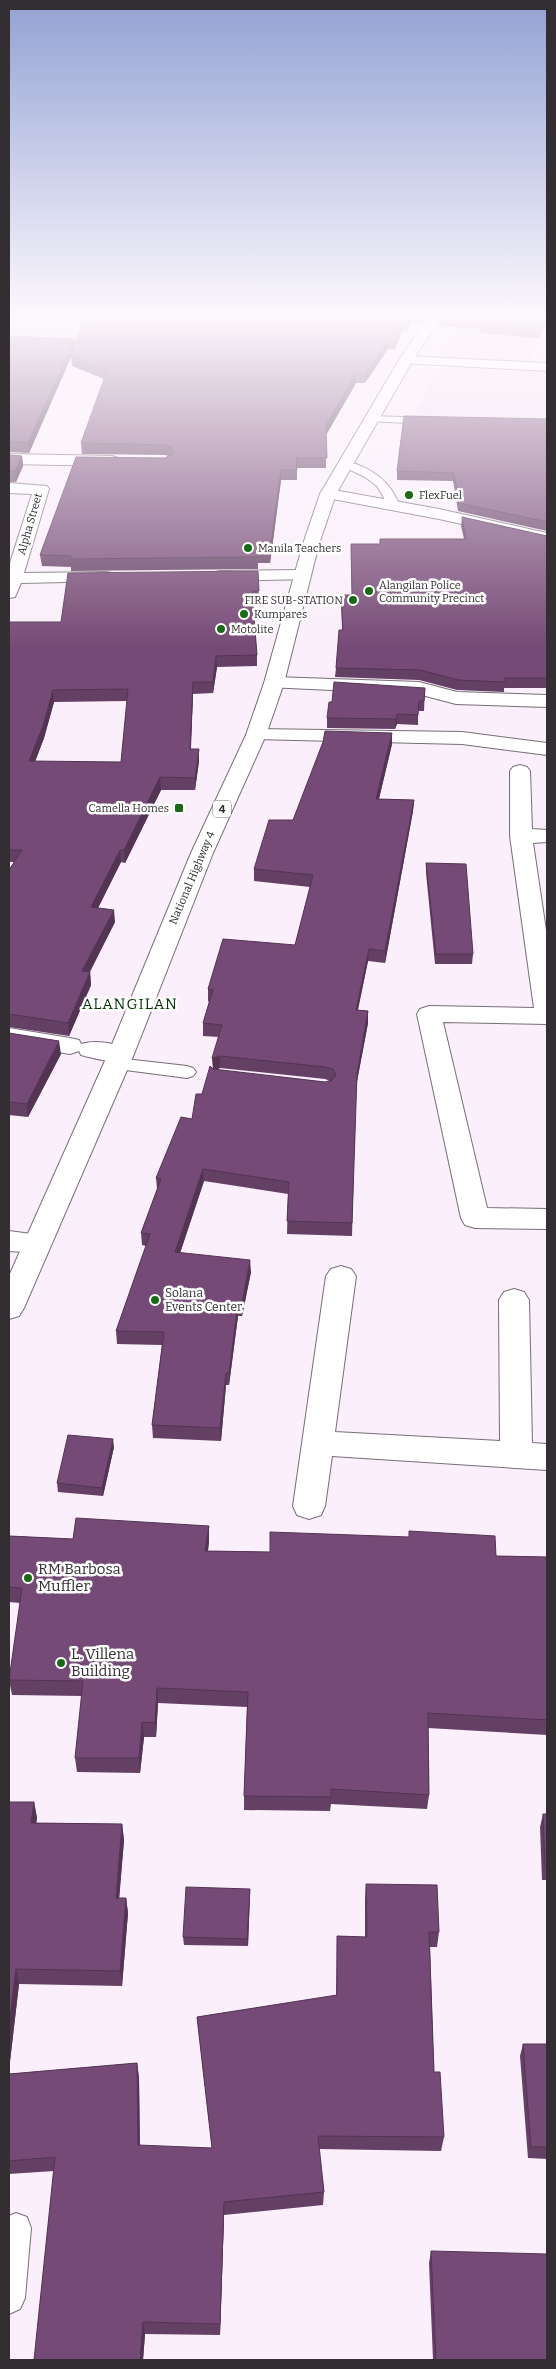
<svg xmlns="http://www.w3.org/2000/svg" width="556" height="2369" font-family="Bitter,serif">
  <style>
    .built { fill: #f0e0f0 }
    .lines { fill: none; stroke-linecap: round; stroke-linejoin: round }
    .lane-casing { stroke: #786e77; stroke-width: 2 }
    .street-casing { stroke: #786e77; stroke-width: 2 }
    .primary-casing { stroke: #786e77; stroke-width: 2 }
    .lane { fill: #fff; fill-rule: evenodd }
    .street { fill: #fff; fill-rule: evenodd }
    .primary { fill: #fff; fill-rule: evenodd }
    .wall { fill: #654065; fill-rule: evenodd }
    .shaded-wall { fill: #533453 }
    .building { fill: #764a76; stroke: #533453; fill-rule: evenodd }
    .poi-dot { fill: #176c13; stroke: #fff; stroke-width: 2 }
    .labels { text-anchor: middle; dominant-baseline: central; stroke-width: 5; stroke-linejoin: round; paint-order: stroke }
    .far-poi-label { font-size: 11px; fill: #322e32; stroke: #fff; text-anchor: start }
    .far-street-label { font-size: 11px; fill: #322e32; stroke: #fff }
    .shield { fill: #fff; stroke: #706d70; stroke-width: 1 }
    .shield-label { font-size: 11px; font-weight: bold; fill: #322e32 }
    .poi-label { font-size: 12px; fill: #322e32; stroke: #fff; text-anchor: start }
    .quarter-label { font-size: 15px; letter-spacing: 1px; fill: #003400; stroke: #fff }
    .near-poi-label { font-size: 15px; fill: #322e32; stroke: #fff; text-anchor: start }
  </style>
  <rect width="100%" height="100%" fill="#faeffa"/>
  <path class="built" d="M9,315H88L76,346H9Z
    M464,315H547L529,362L437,358Z
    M441,368L547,372V424L411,418Z"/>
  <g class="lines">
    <g class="lane-casing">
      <path id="lane" d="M372,416L428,418L433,421L428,424L368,421L367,419Z
        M346,461C370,467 391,481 399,505L397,507H389L377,486L365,477L342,466V462Z
        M116,1058L187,1066L193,1068L196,1072L193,1076L187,1078L110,1068L107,1064L110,1060Z
        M16,2213L27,2217L31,2228L25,2298L20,2309L9,2314V2216Z"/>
    </g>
    <g class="street-casing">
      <path id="street" d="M406,356L547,363V371L401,363L399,360L401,357Z
        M9,454L112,456L118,458L120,461L118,464L112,466L9,464Z
        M9,483L47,486L49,489L24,573L106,572L112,573L115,577L112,581L21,583L15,597L9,598V566L32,494L9,493Z
        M328,489L439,509L547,533V543L439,519L322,497L320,494L322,491Z
        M302,570L308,571L311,575L308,579L221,581L215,580L212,576L215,572L221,571Z
        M274,677L419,682L457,692L547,695V707L456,704L418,694L267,687L264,683L267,679Z
        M256,729L462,732L547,743V755L462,744L249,739L246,735L249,731Z
        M520,765L527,767L530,771L532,829L547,830V842L533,843L547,937V1024L443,1022L487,1208L547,1209V1229L475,1228L465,1225L461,1218L417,1014L420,1009L429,1006L534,1008L510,836V771L513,767Z
        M9,1028L70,1038L79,1040L81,1044C96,1039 115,1044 130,1048L134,1054L130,1060C115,1064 96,1059 81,1055L79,1051L70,1054L9,1044Z
        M9,1231L47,1236L51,1243L47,1250L37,1253L9,1251Z
        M341,1266L351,1269L356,1276L335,1432L500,1441L499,1300L504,1292L514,1289L524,1292L529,1300L532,1443L547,1444V1470L332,1456L325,1506L321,1515L309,1519L297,1515L293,1506L326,1276L331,1269Z"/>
    </g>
    <g class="primary-casing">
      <path id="primary" d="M429,315H443L413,360L336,494L319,544L284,683L266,735L213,853L134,1054L24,1308L19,1316L9,1319V1276L108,1054L191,853L246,735L264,683L303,544L320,494L399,360Z"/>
    </g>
    <use href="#lane" class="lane"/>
    <use href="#street" class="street"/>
    <use href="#primary" class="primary"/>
  </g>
  <path class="wall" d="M85,315H428L421,324L410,323L407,332L402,331L395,349H388L365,383H356L326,435V468H297V480H281L270,563H258V569L71,571V567L42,566L40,555L168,456L165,455L82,454L81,443L104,379L72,366L71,357L29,453L9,452V336L75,339V345Z
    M547,315L538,338L480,333V329L438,326L439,316Z
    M547,419V531L458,511L453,481L397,480V471Z
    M9,455L22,456L23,466L16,482H9Z
    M462,517L547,536V688H504V692L457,690L419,680L335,677L336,668L342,630L341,595H352L351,544H380V539H464L461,526Z
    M258,571L259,602H253L257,655V666L217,667L213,693L193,694L191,749L199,761L195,790H161L125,863L121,862L98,908L115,922L90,972L91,985L69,1036L9,1027V870L14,862H9V622H61ZM127,701L121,762H35L44,738L54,702Z
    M425,688L424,711H418V725L397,724L395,729L327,728V718Z
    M392,744L379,799L414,800L413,811L385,963L368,961L358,1010L368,1011V1023L356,1086L352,1236L287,1234L288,1194L204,1181L180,1253L251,1272L242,1316H238L229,1385H226L221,1441L153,1438L152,1425L162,1345L117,1344L116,1331L146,1246L142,1245L141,1233L157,1189L156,1178L192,1119L213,1069L219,1037L203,1036V1023L209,1002L208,1001V989L295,945L310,887L254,881V869L293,820ZM220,1068L325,1079L330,1081L325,1082L216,1070Z
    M426,863L473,954L472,964H435L426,873Z
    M9,1033L61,1054L28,1117L9,1115Z
    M114,1447L103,1496L58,1492L57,1483Z
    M209,1526V1541L208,1551L547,1557V1735L428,1728L429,1795L427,1809L331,1804L330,1811L244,1810V1796L247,1707L158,1703L156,1737H144L140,1773L77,1772L75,1758L82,1696L12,1695L9,1680L20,1603L9,1602V1536L73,1539Z
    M9,1802H34L37,1818L36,1823L122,1824L124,1840L119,1898H126L128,1913L122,1986L19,1984L9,2070Z
    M543,1814H547V1880H542L540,1827Z
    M366,1884L439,1932L437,1947H430L434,2072L444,2137L441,2151L319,2149L324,2192L323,2205L224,2215L220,2335L145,2334L143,2360H34L54,2171L9,2174V2074L137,2063L139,2078L140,2146L212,2148L197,2017L336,1996L337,1936L365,1937V1899Z
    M250,1889L248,1946L184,1945L183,1937Z
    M523,2044H547V2159L528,2158L520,2056Z
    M431,2251L547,2360H433L429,2263Z"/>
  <path class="shaded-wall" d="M410,315V323L407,332V322Z
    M421,315H428L421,324Z
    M547,316V323L538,338L539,329Z
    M403,322L402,331L395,349L396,340Z
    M75,339V348L29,453L28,442Z
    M389,339L388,349L365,383V374Z
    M356,373V383L326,435V425Z
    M22,456L23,466L16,482L15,471Z
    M281,470V480L270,563V552Z
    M9,484L10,495L9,498Z
    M216,656L217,667L213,693V682Z
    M193,682V694L190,761V749Z
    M53,690L54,702L44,738L30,774L29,761Z
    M397,714V724L395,729L396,719Z
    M392,733V744L376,811V799Z
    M199,749V761L195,790V778Z
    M160,777L161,790L125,863L124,850Z
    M414,800L413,811L385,963V951Z
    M120,850L121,862L92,920L91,907Z
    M114,910L115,922L83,984L82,971Z
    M369,949L368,961L355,1022L356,1010Z
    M90,972L91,985L69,1036L68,1023Z
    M368,1011V1023L356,1087L357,1074Z
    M59,1041L61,1054L28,1117L27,1104Z
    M220,1056V1068L213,1071L212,1058Z
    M203,1169L204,1181L176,1265L175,1252Z
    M250,1260L251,1272L242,1316V1304Z
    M238,1303V1316L229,1385V1373Z
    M226,1373V1385L221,1441L220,1428Z
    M113,1439L114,1447L103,1496L102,1488Z
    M209,1526V1541L206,1566L205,1551Z
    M157,1688L158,1703L156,1737L155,1723Z
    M142,1722L144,1737L140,1773L139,1758Z
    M34,1802L37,1818L34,1839L31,1823Z
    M122,1824L124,1840L118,1913L116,1898Z
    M250,1889V1896L248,1946L247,1939Z
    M126,1898L128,1913L122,1986L120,1971Z
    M16,1969L19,1984L9,2070V2026Z
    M137,2063L139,2078L140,2159L138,2145Z
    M224,2202V2215L220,2335V2324Z
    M143,2322L145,2334L143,2360H140Z"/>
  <path class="building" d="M85,315H410L407,322H403L396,340L389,339L365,374L356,373L326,425L327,458H296L297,470H281L270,552H257L258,557L70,559L71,556L40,555L76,457L165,458L174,453L172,448L165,445L81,443L107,371L71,356Z
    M440,315H547V316L539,329L480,323L482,320L439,316Z
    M9,336L75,339L28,442H9Z
    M404,416L547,419V522L459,503L454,473L397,471Z
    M9,455L22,456L15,471H9Z
    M462,517L547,536V678H505V682L458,680L420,670L336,668L339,630H343L341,595H352L351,544H380V539H466Z
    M258,571L259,591H252L257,655L216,656L213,682H193L190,749H199L195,778L160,777L124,850H120L91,907L114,910L82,971L90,972L68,1023L9,1014V870L22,850H9V622H61L68,573ZM128,689L121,762L29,761L43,726L53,690Z
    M334,682L425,688L424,701H419L418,715L397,714L396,719L327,718L329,702H332Z
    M325,731L392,733L376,799L414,800L385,951L369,949L356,1010L368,1011L357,1074L352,1223L287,1221L289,1182L203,1169L175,1252L250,1260L242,1304L238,1303L229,1373H226L220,1428L152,1425L164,1332L116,1331L150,1234L141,1233L161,1179L156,1178L181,1117L192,1119L196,1094H202L210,1066L213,1069L325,1082L332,1080L336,1075L333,1069L325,1067L220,1056L212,1058L222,1025L203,1023L213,990L208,989L223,939L295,945L313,875L254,869L269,820H293L323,742Z
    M426,863L466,864L473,954H436Z
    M9,1033L59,1041L27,1104L9,1102Z
    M68,1435L113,1439L102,1488L57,1483Z
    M76,1518L209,1526L205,1551L270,1552V1532L409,1537V1531L495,1536L496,1556L547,1557V1720L428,1713L429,1795L331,1789V1797L244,1796L248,1692L157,1688L155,1723L142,1722L139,1758H75L83,1681L9,1680L22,1588L9,1587V1536L73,1539Z
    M9,1802H34L31,1823L122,1824L116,1898H126L120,1971L16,1969L9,2026Z
    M543,1814H547V1866H545Z
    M366,1884L437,1885L439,1932H429L434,2072H440L444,2137L318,2136L324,2192L224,2202L220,2324L143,2322L140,2360H34L55,2157L9,2161V2074L137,2063L138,2145L212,2148L197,2017L337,1995V1936L367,1937Z
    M186,1887L250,1889L247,1939L183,1937Z
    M523,2044H547V2147H531Z
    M431,2251L547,2254V2360H436Z"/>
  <linearGradient id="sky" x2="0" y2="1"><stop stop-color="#93a2d4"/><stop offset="0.49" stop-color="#fdf8fd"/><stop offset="1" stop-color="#fdf8fd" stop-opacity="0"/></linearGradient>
  <rect width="556" height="647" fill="url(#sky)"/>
  <g class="poi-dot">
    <circle cx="409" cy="495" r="5"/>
    <circle cx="248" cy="548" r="5"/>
    <circle cx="369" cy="591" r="5"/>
    <circle cx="353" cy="600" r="5"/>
    <circle cx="244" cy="614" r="5"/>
    <circle cx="221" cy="629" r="5"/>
    <rect x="174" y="803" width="10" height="10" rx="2.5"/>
    <circle cx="155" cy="1300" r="5"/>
    <circle cx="28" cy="1578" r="5"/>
    <circle cx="61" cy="1663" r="5"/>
  </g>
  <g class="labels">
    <g class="far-poi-label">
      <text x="419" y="495">FlexFuel</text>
      <text x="258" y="548">Manila Teachers</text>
      <text x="379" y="585">Alangilan Police<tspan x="379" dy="13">Community Precinct</tspan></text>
      <text x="343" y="600" text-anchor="end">FIRE SUB-STATION</text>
      <text x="254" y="614">Kumpares</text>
      <text x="231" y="629">Motolite</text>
      <text x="169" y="808" text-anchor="end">Camella Homes</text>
    </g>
    <g class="far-street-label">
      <text transform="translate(30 524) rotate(-74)">Alpha Street</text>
      <text transform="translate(192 878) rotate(-67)">National Highway 4</text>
    </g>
    <rect class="shield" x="213" y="800.5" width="18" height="17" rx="4"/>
    <g class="shield-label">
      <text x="222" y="809">4</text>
    </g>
    <g class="poi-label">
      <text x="165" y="1293">Solana<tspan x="165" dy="14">Events Center</tspan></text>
    </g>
    <g class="quarter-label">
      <text x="130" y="1004">ALANGILAN</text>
    </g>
    <g class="near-poi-label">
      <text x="38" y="1569">RM Barbosa<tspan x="38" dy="17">Muffler</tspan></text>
      <text x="71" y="1654">L. Villena<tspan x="71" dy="17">Building</tspan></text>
    </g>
  </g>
  <rect width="556" height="2369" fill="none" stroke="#322e32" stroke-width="20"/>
</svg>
